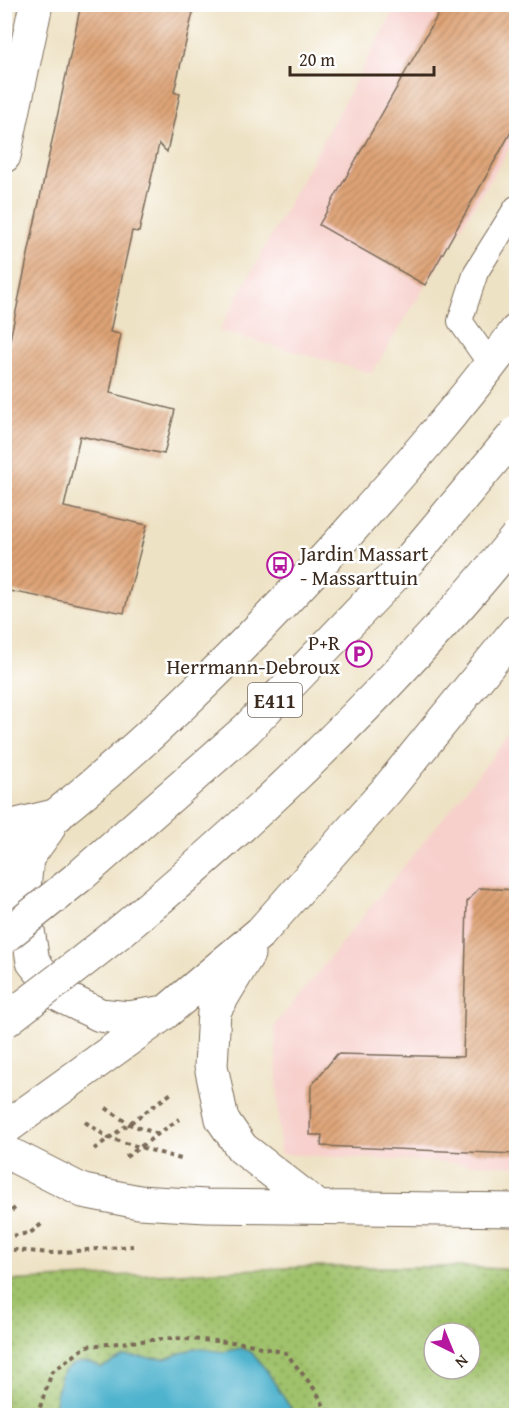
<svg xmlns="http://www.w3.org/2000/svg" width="521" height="1420" font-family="'Gentium Book Plus',serif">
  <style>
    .built { fill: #f7d0cc }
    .park { fill: url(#park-dots); stroke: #6e7645; stroke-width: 1.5; fill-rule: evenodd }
    .water { fill: #4fb3ce; stroke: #456e76; stroke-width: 1.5 }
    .building { fill: url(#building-hatch) }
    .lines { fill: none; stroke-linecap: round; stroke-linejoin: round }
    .service-casing { stroke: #7a6a58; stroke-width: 26 }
    .minor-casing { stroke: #7a6a58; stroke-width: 35 }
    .secondary-casing { stroke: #7a6a58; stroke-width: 35 }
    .path { stroke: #7a6a58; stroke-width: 4; stroke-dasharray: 4.5 4.5; stroke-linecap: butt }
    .service { stroke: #fff; stroke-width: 24 }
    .minor { stroke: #fff; stroke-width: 33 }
    .secondary { stroke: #fff; stroke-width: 33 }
    .trunk-bridge-casing { stroke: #7a6a58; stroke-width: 35; stroke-linecap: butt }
    .trunk-bridge { stroke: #fff; stroke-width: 33 }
    .labels { text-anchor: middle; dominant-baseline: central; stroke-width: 5; stroke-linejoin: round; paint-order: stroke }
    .shield { fill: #fff; stroke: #766a62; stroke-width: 1.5 }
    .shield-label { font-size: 20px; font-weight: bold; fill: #3b2a1e }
    .poi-label { font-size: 21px; fill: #3b2a1e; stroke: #fff; text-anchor: start }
  </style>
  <defs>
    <pattern id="park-dots" width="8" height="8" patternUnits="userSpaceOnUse" patternTransform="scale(1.5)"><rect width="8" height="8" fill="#a0c26c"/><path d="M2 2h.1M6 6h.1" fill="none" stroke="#849e58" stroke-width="1.8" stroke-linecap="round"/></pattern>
    <pattern id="building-hatch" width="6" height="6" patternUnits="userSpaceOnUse" patternTransform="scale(1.5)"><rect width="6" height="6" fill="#dea376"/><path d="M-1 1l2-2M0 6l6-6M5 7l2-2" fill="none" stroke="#b58560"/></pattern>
  </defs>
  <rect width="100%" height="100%" fill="#fff"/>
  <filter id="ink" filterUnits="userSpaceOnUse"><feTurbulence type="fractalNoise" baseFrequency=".0167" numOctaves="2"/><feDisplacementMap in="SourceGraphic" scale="12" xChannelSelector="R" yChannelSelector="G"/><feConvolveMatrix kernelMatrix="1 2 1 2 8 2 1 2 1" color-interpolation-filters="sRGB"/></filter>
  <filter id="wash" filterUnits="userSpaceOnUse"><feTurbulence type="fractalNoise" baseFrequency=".008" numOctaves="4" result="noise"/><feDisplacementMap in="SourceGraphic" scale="24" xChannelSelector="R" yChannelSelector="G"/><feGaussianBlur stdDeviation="1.35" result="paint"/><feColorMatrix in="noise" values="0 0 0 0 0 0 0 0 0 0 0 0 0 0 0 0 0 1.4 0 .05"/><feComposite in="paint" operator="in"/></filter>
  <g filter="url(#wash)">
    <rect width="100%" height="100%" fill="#eee2c4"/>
    <path class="built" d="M397,5H516V138L372,373L219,331Z
      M516,728V1166L280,1154L275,1025Z"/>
    <path class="park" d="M307,1267H467L516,1270V1415H5L4,1281ZM434,1333H470V1369H434Z"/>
    <path class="water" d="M195,1348L224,1352L241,1348L251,1352L266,1370L295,1415H51C60,1397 53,1368 78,1363C87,1361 94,1363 101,1368L124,1356L165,1359Z"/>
    <g id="blocks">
      <path class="building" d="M81,4H195L174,92L180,94L167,152L159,144L139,232L132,231L110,332L121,334L110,393L175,410L164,454L80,436L64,507L147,525L124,613L4,590V368Z
        M444,4H516V123L425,285L319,225Z
        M479,888L516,890V1154L321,1146L322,1135H310L311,1086L337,1054L463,1057L467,902Z"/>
    </g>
  </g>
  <g filter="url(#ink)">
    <use href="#blocks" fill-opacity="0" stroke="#7a6a58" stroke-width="1.5"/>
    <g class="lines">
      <g class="service-casing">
        <path id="service" d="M491,365L460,321L476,272L516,208"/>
      </g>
      <g class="minor-casing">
        <path id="minor" d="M4,156L36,4
          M4,828L58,815"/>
      </g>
      <g class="secondary-casing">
        <path id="secondary" d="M48,829L27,858L23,898L33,962L61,996L100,1015L128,1018L165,1012
          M4,855C128,764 236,656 339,543C400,475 462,405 516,331
          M248,954L214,1011L211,1066L222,1119L242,1148L318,1207
          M4,1129L166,1012L261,932L386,791L516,631
          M4,1151L83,1191L139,1202L206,1206L516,1210"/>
      </g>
      <path class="path" d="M106,1108L129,1124L158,1134
        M85,1122L109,1138L184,1160
        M94,1149L173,1092
        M126,1157L179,1119
        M4,1216L18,1206
        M4,1237L30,1233L43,1223
        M4,1249L51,1253L133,1246
        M37,1416L52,1372L87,1346L173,1338L244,1343L286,1353L316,1391L329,1416"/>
      <use href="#service" class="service"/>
      <use href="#minor" class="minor"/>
      <use href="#secondary" class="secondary"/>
      <g class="trunk-bridge-casing">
        <path id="trunk-bridge" d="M4,937L80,876L246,730L412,557L516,433
          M4,1022C45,990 87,959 127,926C267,809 401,680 516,538"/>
      </g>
      <use href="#trunk-bridge" class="trunk-bridge"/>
    </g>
  </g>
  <defs>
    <g id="bus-ring" transform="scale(1.35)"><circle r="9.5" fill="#fff" stroke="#b5179e" stroke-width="1.5"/><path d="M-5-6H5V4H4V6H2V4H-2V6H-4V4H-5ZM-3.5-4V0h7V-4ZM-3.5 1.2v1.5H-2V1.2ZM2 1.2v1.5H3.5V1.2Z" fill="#b5179e"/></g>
    <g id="parking-ring" transform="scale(1.35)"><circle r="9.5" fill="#fff" stroke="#b5179e" stroke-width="1.5"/><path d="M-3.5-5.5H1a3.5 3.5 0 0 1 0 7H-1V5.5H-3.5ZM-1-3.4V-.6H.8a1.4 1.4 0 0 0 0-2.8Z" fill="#b5179e"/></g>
  </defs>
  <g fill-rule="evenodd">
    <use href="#bus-ring" x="280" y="565"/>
    <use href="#parking-ring" x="359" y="654"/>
  </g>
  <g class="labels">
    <rect class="shield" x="248" y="683" width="54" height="34" rx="4.5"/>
    <g class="shield-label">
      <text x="275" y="700">E411</text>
    </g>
    <g class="poi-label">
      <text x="300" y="553">Jardin Massart<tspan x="300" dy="24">- Massarttuin</tspan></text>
      <text x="340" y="642" text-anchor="end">P+R<tspan x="340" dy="24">Herrmann-Debroux</tspan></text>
    </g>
  </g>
  <rect width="521" height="1420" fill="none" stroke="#fff" stroke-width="24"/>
  <g transform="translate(452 1351) rotate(137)"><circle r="28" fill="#ffffff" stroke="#b1aaa5" stroke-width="1.5"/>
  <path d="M0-4.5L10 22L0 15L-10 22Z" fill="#b5179e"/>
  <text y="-9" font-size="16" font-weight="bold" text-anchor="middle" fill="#3b2a1e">N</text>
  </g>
  <path d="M290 66v9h144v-9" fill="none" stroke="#3b2a1e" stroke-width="3"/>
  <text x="299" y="66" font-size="18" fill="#3b2a1e" stroke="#ffffff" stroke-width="4.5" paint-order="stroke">20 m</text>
</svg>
